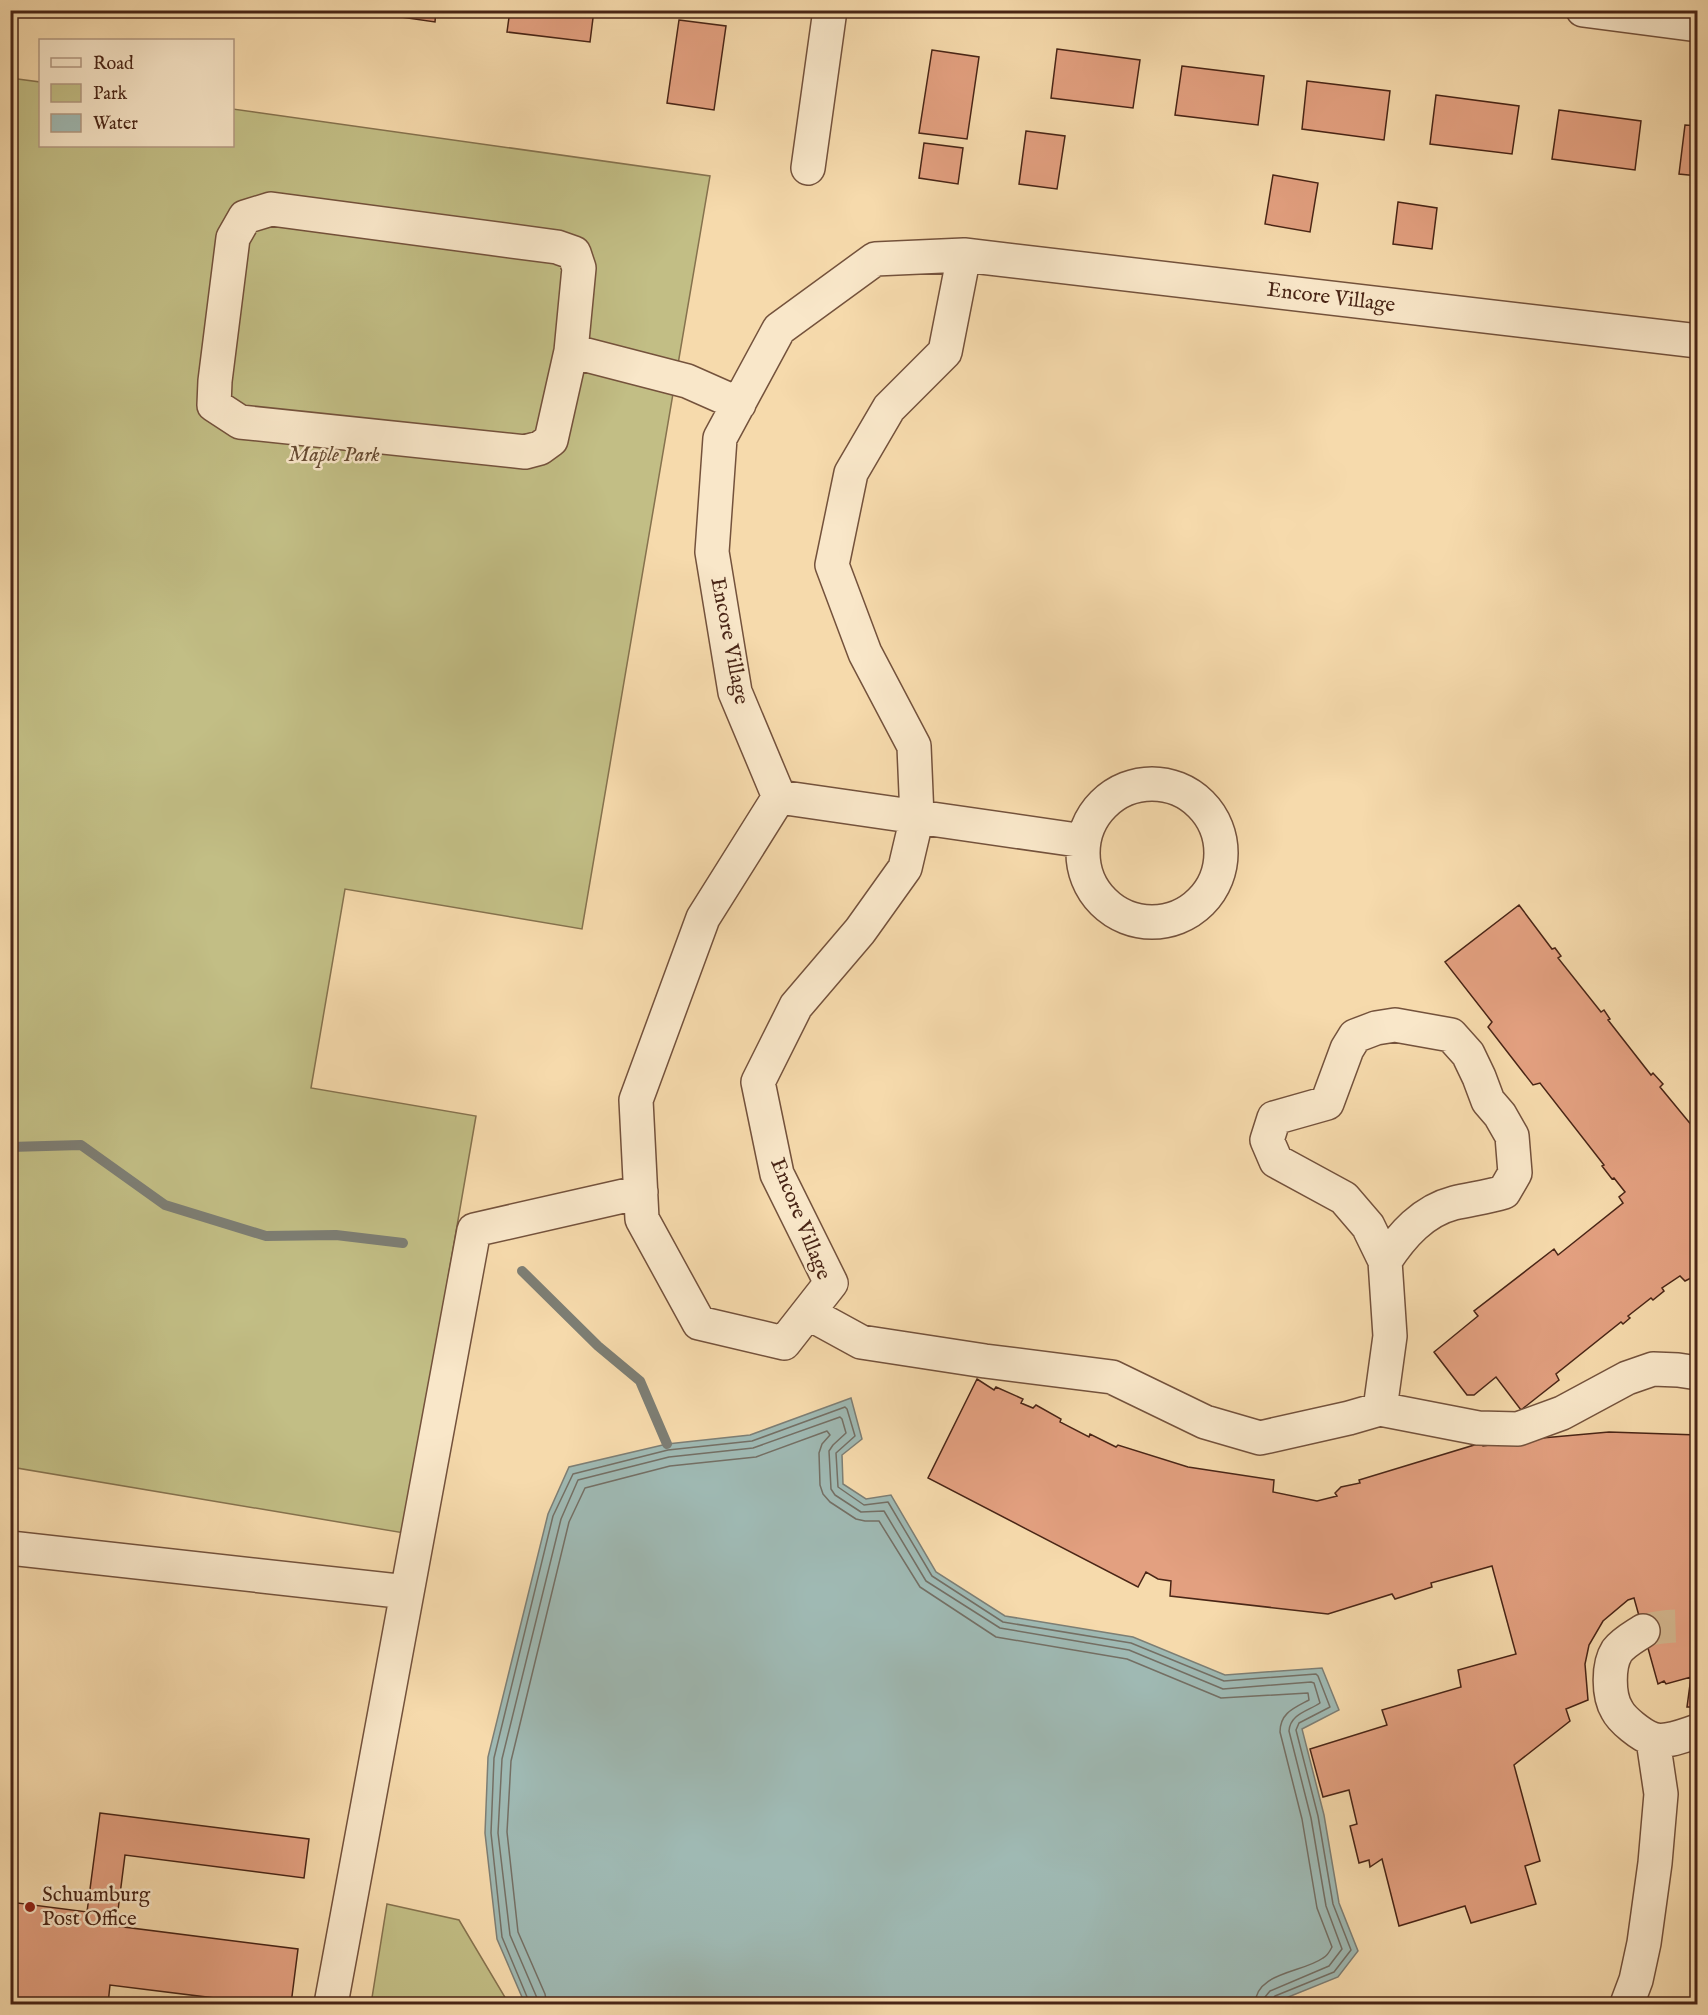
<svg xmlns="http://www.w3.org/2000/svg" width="1708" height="2015" font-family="'IM FELL English',serif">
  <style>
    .green { fill: #c2be85; stroke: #86724e; stroke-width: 1.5 }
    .water { fill: #9fb9b3; stroke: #7d7e74; stroke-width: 1.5 }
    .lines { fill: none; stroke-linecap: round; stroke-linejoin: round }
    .shore { stroke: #746f64; stroke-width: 1.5 }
    .stream { stroke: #7d7e74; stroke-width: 10 }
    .building { fill: #e3a080; stroke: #492516; stroke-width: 1.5 }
    .minor-tunnel { stroke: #d3b68e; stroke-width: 33; stroke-dasharray: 33 16; stroke-linecap: butt }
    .minor-casing { stroke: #74523c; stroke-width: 36 }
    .minor { stroke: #f9e7c9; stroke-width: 33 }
    .poi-dot { fill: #8f2418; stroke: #f9e7c9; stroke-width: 2 }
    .labels { text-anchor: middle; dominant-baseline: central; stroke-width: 5; stroke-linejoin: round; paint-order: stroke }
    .street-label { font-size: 21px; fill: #492516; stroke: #f9e7c9 }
    .park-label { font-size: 21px; font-style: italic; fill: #674b32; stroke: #f9e7c9 }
    .poi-label { font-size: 21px; fill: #492516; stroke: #f9e7c9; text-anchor: start }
  </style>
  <rect width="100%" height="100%" fill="#f6daac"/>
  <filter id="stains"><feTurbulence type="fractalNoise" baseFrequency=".00333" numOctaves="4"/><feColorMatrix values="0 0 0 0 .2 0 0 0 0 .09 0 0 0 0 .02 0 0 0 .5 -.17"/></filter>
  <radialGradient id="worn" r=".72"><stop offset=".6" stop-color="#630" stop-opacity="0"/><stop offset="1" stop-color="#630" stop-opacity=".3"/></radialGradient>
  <path class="green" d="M10,78L40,82V146H232L233,109L710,176L582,929L345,889L311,1088L476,1116L404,1533L11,1467Z
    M387,1904L459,1920L509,2004H371Z"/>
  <path class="water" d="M851,1398L862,1439L842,1455L843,1484L866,1499L891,1495L936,1572L1005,1616L1133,1637L1225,1675L1322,1668L1339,1710L1302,1729L1324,1815L1339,1903L1358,1951L1338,1977L1276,2002L1266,2004H525L497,1939L485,1833L488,1757L548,1514L569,1467L667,1444L750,1435Z"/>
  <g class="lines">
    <path class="shore" d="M530,2004L502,1937L491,1833L494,1758L553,1516L573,1474L668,1450L752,1441L845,1407L847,1409L855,1436L836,1453L838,1487L864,1505L888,1502L932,1576L1003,1622L1131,1643L1224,1681L1316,1674L1318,1676L1330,1707L1299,1723L1296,1730L1318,1816L1333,1904L1351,1950L1334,1972L1275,1996L1272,2000L1271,2004
      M538,2004L537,1998L510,1935L498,1833L502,1759L561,1519L578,1480L669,1457L753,1448L840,1417L842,1419L846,1433L833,1445L829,1451L831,1489L835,1495L861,1512L884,1511L926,1581L1000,1628L1129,1650L1223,1689L1311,1682L1314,1683L1320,1703C1308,1711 1290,1714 1289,1731L1311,1818L1326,1906L1342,1949L1329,1966L1270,1991L1265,1997L1264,2004
      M547,2004L545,1994L518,1932L507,1832L511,1761L569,1522L585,1488L670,1466L756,1457L827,1431L830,1435L822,1444L819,1453L820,1485L823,1494L830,1502L856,1519L865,1521H879L920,1587L996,1637L1127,1659L1221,1698L1308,1693L1309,1700C1294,1708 1280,1713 1280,1732L1302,1819L1317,1908L1332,1947C1330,1951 1327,1956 1323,1958C1302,1973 1256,1972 1255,2004"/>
    <path class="stream" d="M10,1147L81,1145L165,1205L266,1236L336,1235L403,1243
      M522,1271L598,1346L640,1381L667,1444"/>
  </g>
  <path class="building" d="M352,10H436L435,22Z
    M510,10H594L590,42L507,32Z
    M679,20L726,26L714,110L667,103Z
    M1057,49L1140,60L1133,108L1051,98Z
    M932,50L979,57L967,139L919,133Z
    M1182,66L1264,76L1258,125L1175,115Z
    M1307,81L1390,91L1384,140L1302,129Z
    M1436,95L1519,106L1512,154L1430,144Z
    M1559,110L1641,121L1635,170L1552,159Z
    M1685,125L1698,126V176L1679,174Z
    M1026,131L1065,136L1057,189L1019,184Z
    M924,143L963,148L958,184L919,178Z
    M1273,175L1318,183L1310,232L1265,224Z
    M1398,202L1437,208L1432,249L1393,244Z
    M1519,905L1552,949L1555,948L1561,956L1558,958L1601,1012L1604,1010L1610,1019L1608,1020L1651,1075L1653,1073L1663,1084L1660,1087L1698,1133V1283L1693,1277L1685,1281L1680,1276L1662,1288L1664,1291L1653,1300L1651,1298L1628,1316L1630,1318L1623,1324L1621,1322L1556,1374L1559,1380L1521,1410L1496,1377L1474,1395H1467L1434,1352L1478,1316L1474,1311L1554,1249L1558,1255L1623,1203L1619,1197L1625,1192L1614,1178L1612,1179L1602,1166L1604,1165L1540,1083L1533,1085L1488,1027L1492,1022L1445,962Z
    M977,1379L994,1390L996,1387L1023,1399L1021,1403L1033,1408L1036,1405L1061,1419L1060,1422L1089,1437L1090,1434L1116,1447L1118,1445L1188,1467L1274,1480L1273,1492L1317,1501L1337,1496L1335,1493L1341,1487L1360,1483L1359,1480L1481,1443L1483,1446L1531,1439L1609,1432L1698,1435V1661L1691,1707H1687L1691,1677L1666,1684L1664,1681L1658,1684L1634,1598L1628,1600L1603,1621L1589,1645L1585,1664L1588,1700L1566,1709L1570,1721L1514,1765L1540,1861L1525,1866L1536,1904L1471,1923L1465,1906L1399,1926L1382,1859L1370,1867L1369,1860L1359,1863L1350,1826L1357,1824L1349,1790L1323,1797L1310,1749L1387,1725L1382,1710L1461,1687L1458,1670L1516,1654L1492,1566L1431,1583L1432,1587L1395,1599L1392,1594L1328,1614L1170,1596L1171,1581L1158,1579L1146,1572L1138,1587L928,1478Z
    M100,1813L309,1839L304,1878L125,1855L116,1926L298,1949L291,2004H263L110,1985L108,2004H10V1902L87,1912Z"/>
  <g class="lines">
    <path class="minor-tunnel" d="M1643,1631C1662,1626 1678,1625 1698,1627"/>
    <g class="minor-casing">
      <path id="minor" d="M1583,10L1698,25
        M808,168L830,10
        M964,255L945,352L889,408L851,473L832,565L865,653L914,746L917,817L905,868L860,931L796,1006L758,1082L777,1174L831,1283L784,1343L699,1323L642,1219L636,1100L703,918L779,797L735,692L712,552L720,438L779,329L875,259L964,255L1698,341
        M571,351L551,440L540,448L525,452L240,422L214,405L215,381L233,238L245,217L271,209L557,247L574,253L579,268L571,351L687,381L739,404
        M1083 853a69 69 0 1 1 138 0a69 69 0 1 1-138 0Z
        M779,797L1084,841
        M808,1313L861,1342L985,1361L1112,1377L1205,1422L1260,1438L1349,1418L1380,1409L1390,1336L1385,1261L1368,1226L1344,1198L1276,1161L1267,1140L1274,1118L1327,1103L1347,1049L1355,1036L1376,1028L1395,1025L1451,1035L1468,1054L1479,1077L1488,1101L1500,1115L1512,1136L1515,1173L1504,1192C1488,1197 1471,1199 1454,1203C1423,1211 1402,1235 1385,1261
        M1380,1409L1478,1428L1518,1429L1562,1413L1627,1378L1653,1369L1678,1370L1698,1373
        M10,1548L407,1592
        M1643,1631C1634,1637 1624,1642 1617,1651C1608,1665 1608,1695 1617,1710C1622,1720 1641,1735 1652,1739C1665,1744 1685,1735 1698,1731
        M331,2004L474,1230L641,1192
        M1627,2004L1636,1980L1644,1943L1655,1863L1661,1794L1653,1740"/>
    </g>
    <use href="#minor" class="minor"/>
  </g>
  <circle class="poi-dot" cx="30" cy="1907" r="6"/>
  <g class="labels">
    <g class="street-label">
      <text transform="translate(1331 298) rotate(7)">Encore Village</text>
      <text transform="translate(729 641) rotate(79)">Encore Village</text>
      <text transform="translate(800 1219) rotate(68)">Encore Village</text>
    </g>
    <g class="park-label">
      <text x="334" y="455">Maple Park</text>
    </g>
    <g class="poi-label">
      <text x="42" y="1895">Schuamburg<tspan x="42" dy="24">Post Office</tspan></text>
    </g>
  </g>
  <rect width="1708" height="2015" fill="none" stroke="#f6daac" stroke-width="36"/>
  <rect x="12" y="12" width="1684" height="1991" fill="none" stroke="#492516" stroke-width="3"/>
  <rect x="18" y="18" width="1672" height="1979" fill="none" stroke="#492516" stroke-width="1.5"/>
  <rect x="39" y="39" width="195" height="108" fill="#f9e7c9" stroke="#b39981" stroke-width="1.5"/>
  <rect x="51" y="58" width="30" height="9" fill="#f9e7c9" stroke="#b39981" stroke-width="1.5"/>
  <text x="93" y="69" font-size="18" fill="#492516">Road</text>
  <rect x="51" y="84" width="30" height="18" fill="#c2be85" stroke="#b39981" stroke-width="1.5"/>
  <text x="93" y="99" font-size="18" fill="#492516">Park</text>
  <rect x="51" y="114" width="30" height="18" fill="#9fb9b3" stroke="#b39981" stroke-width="1.5"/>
  <text x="93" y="129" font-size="18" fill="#492516">Water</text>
  <rect width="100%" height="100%" filter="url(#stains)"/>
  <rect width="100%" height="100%" fill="url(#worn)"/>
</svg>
